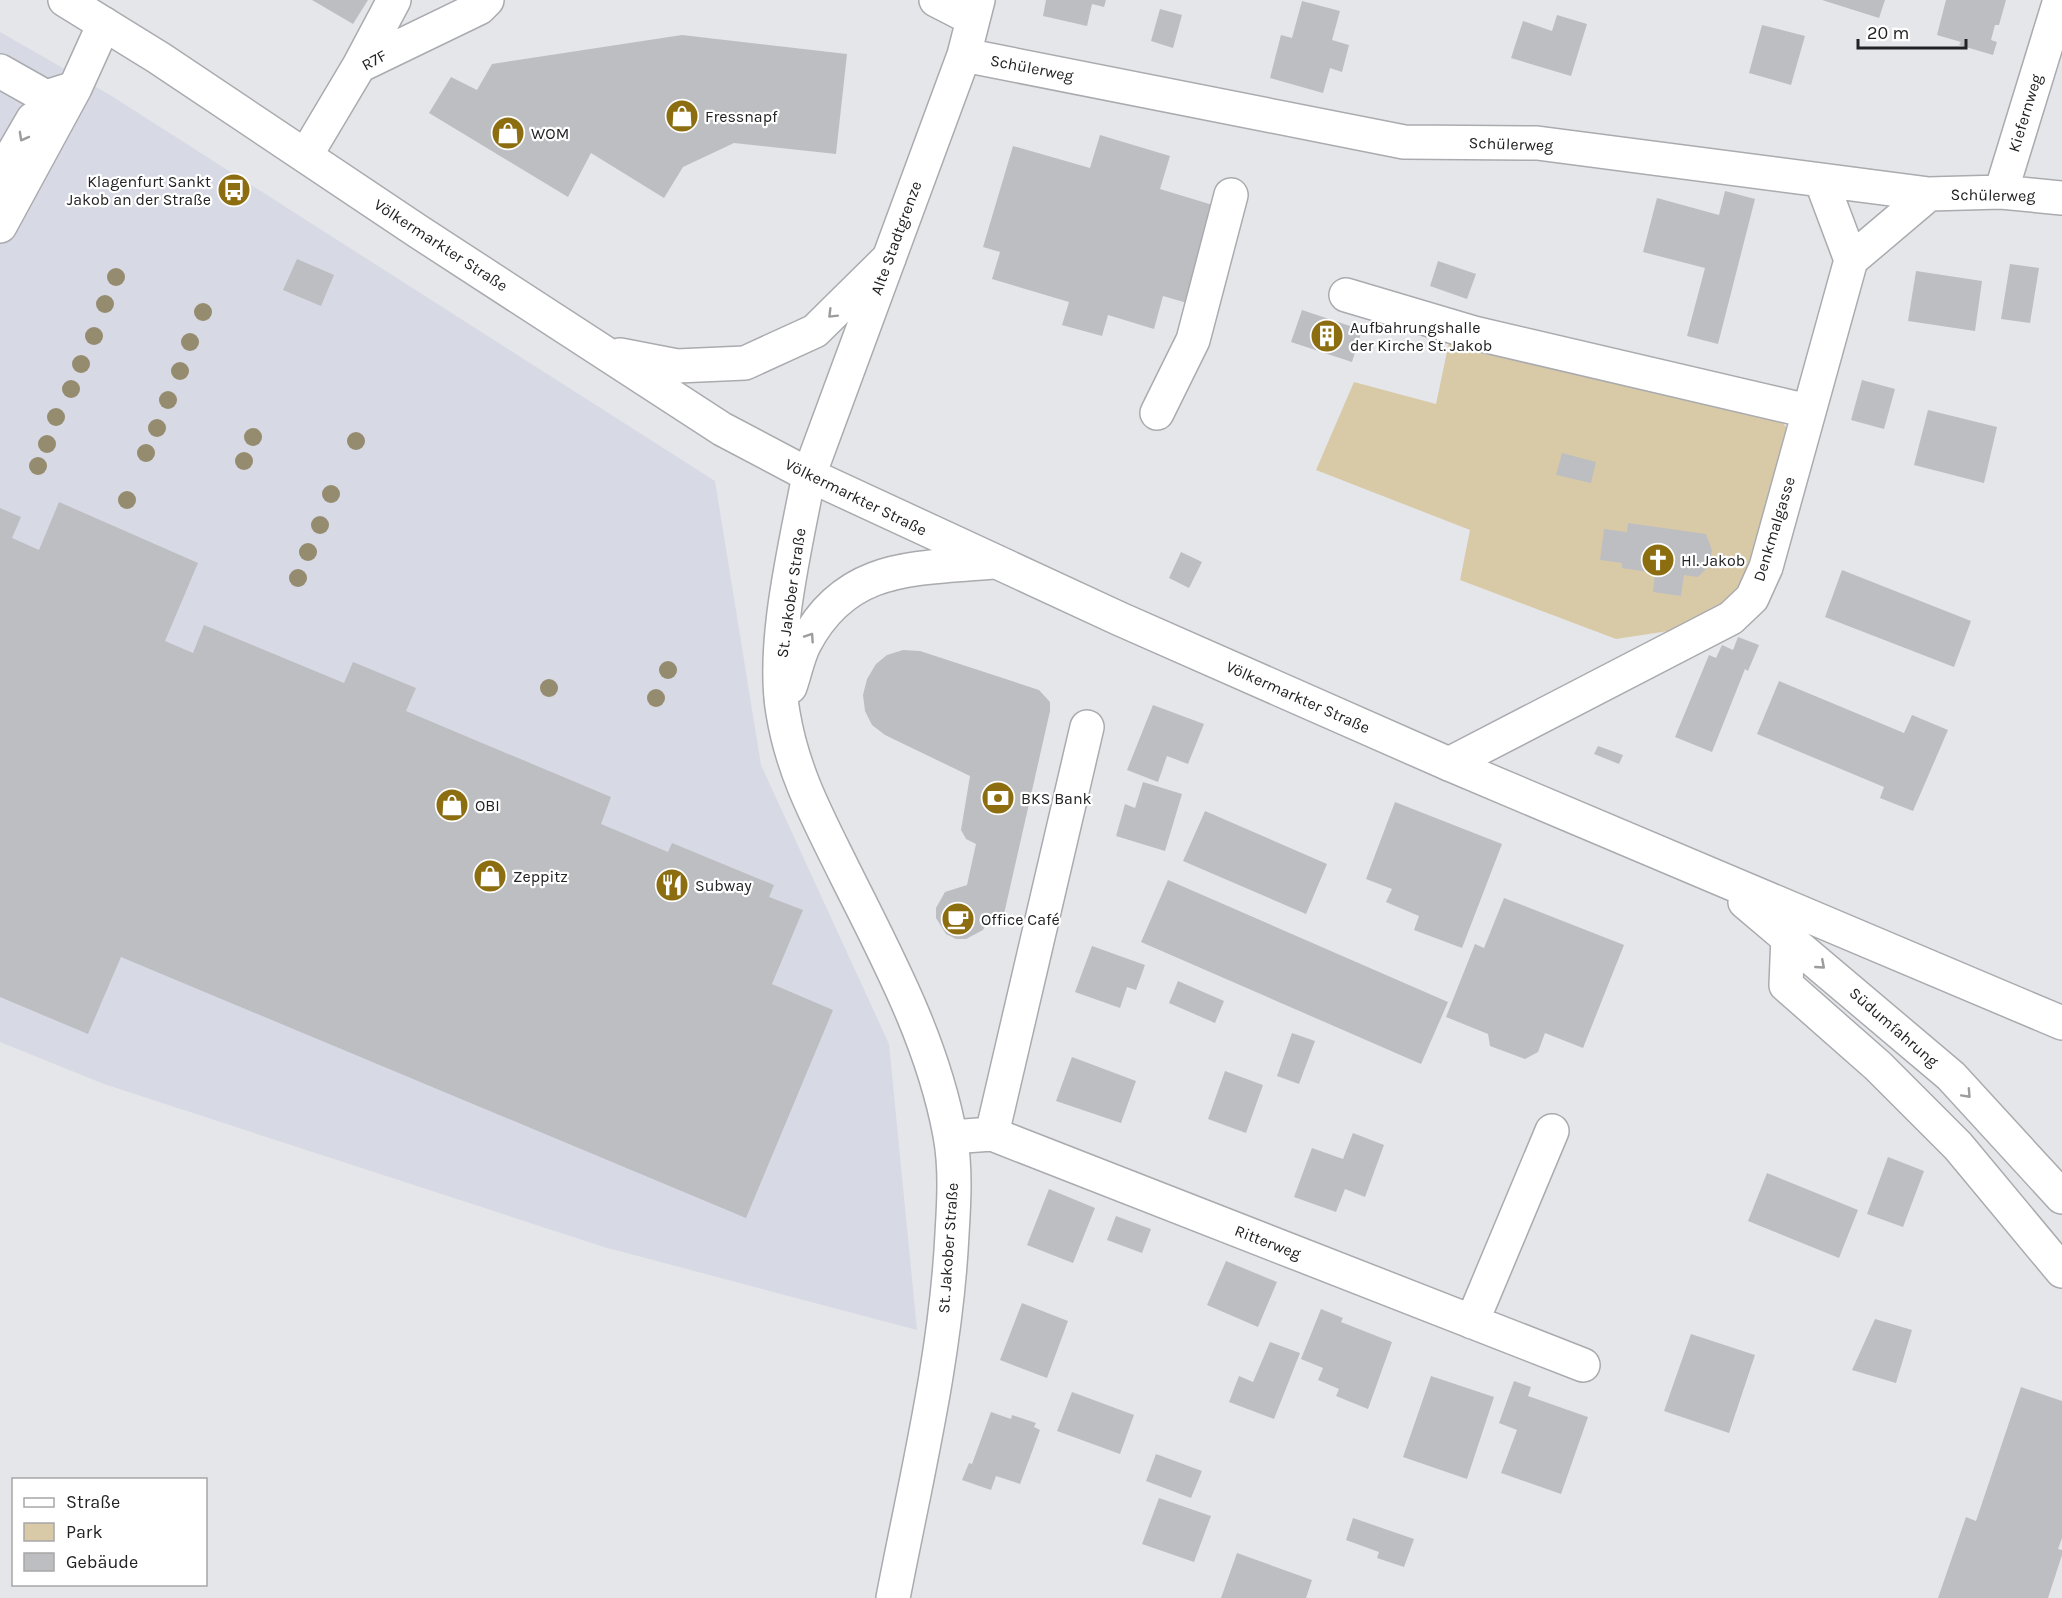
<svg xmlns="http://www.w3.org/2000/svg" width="2062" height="1598" font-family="Karla,sans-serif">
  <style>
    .built { fill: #d7d9e5 }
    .green { fill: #d9caa7 }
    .building { fill: #bdbec2 }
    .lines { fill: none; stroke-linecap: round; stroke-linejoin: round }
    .minor-casing { stroke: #aaabaf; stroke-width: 36 }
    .major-casing { stroke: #aaabaf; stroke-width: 36 }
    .minor { stroke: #fff; stroke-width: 33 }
    .major { stroke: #fff; stroke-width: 33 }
    .tree { fill: #958b6e }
    .oneway { stroke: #9c9c9c }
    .labels { text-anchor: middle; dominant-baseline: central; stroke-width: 4.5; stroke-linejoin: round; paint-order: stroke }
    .street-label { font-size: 16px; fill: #222224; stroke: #fff }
    .poi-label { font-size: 16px; fill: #222224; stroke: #fff; text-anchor: start }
  </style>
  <rect width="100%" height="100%" fill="#e5e6ea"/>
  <path class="built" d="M0,32L110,95L715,481L761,765L889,1044L917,1330L604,1247L104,1084L0,1042Z"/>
  <path class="green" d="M1449,342L1783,423L1789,431L1743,587L1701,626L1616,639L1460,580L1470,530L1316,470L1354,382L1436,404Z"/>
  <path class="building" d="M312,0H368L353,24Z
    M1046,0H1106L1104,7L1092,4L1087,26L1043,16Z
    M1822,0H1885L1879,18Z
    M1946,0H2006L1999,25H1995L1991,40L1997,42L1993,55L1959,45L1961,42L1937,35Z
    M1302,1L1340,11L1332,40L1349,45L1342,72L1330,68L1323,93L1270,78L1281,35L1292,38Z
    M1160,9L1182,15L1173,48L1151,41Z
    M1557,15L1587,24L1571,76L1511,58L1523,21L1552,31Z
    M1762,25L1805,36L1791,85L1749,73Z
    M682,35L847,54L836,154L734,143L683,167L664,198L591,153L568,197L429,113L451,77L477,90L492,64Z
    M1100,135L1170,156L1160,189L1216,206L1187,303L1163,296L1154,329L1108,315L1102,336L1062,325L1069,302L992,279L1000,252L983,247L1013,146L1090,168Z
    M1725,191L1755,199L1718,344L1687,336L1705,268L1643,252L1657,198L1719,215Z
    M297,259L334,275L321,306L283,290Z
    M1438,261L1476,274L1467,299L1430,286Z
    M2010,264L2039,268L2030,323L2001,319Z
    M1916,271L1982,281L1975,331L1908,321Z
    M1302,310L1362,330L1352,362L1291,342Z
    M1862,380L1895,389L1884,429L1851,420Z
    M1928,410L1997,427L1984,483L1914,465Z
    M1562,453L1596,462L1591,483L1556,475Z
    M59,502L198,563L165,641L193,653L204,625L344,683L353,662L416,688L406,711L611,797L601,824L668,852L672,843L774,885L769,897L803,910L772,984L833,1010L746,1218L121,957L88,1034L0,997V508L21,517L12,538L39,550Z
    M1628,523L1706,534L1712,550L1709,566L1698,577L1684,575L1681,596L1653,592L1655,573L1622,568V563L1600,560L1604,529L1627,532Z
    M1181,552L1202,562L1189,588L1169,578Z
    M1842,570L1971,621L1954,667L1825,617Z
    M1738,637L1759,645L1748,671L1745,669L1712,752L1675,737L1709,655L1716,658L1722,645L1733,650Z
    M903,650L920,651L1039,690L1050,702V711L1002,923L988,921L983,930L966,939H956L946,934L936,918V908L945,892L967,885L976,844L966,839L961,830L970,776L885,735L872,725L865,711L863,695L867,679L876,664L887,655Z
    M1779,681L1904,733L1912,715L1948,730L1913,811L1880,798L1884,787L1757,734Z
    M1153,705L1204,724L1188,764L1167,756L1158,782L1127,770Z
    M1598,746L1623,755L1619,764L1594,754Z
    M1143,782L1182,794L1165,851L1116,836L1125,804L1135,808Z
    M1395,802L1502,844L1462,948L1414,930L1419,916L1386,902L1392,889L1366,879Z
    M1205,811L1327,864L1306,914L1183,861Z
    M1168,880L1448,1002L1421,1064L1141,942Z
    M1504,898L1624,945L1583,1048L1545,1033L1538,1052L1525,1059L1490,1046L1488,1034L1446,1017L1475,944L1484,948Z
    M1092,946L1145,965L1136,990L1127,987L1120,1008L1075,992Z
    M1178,981L1224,1001L1215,1023L1169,1003Z
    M1292,1033L1315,1041L1299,1084L1277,1076Z
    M1072,1057L1136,1081L1121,1123L1056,1101Z
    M1225,1071L1263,1085L1246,1133L1208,1119Z
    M1353,1133L1384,1145L1365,1197L1345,1189L1336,1212L1294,1197L1312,1148L1343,1159Z
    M1888,1157L1924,1171L1903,1227L1867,1214Z
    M1767,1173L1858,1210L1839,1258L1748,1221Z
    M1049,1189L1095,1208L1073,1263L1027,1245Z
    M1116,1216L1151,1229L1142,1253L1107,1240Z
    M1226,1261L1277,1282L1258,1327L1207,1305Z
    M1022,1303L1068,1321L1047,1378L1000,1360Z
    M1321,1309L1343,1318L1341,1322L1392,1342L1368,1409L1336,1396L1339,1389L1318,1380L1323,1368L1301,1359Z
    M1875,1319L1912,1330L1896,1383L1852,1370Z
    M1691,1334L1755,1355L1729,1433L1664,1411Z
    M1270,1342L1300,1353L1274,1419L1229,1402L1239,1376L1253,1382Z
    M1431,1376L1494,1397L1467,1479L1403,1457Z
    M1514,1381L1531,1387L1528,1396L1588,1417L1561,1494L1501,1473L1517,1430L1499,1423Z
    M2021,1387L2062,1401V1538L2058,1549L2062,1550V1555L2048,1598H1938L1966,1517L1976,1521Z
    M1072,1392L1134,1415L1120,1454L1057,1431Z
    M991,1412L1011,1419L1012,1415L1036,1423L1034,1427L1040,1430L1020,1484L996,1476L991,1490L962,1480L969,1463L972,1464Z
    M1156,1454L1202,1471L1191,1498L1146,1481Z
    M1159,1498L1211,1516L1194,1562L1142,1544Z
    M1353,1518L1414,1539L1404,1567L1377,1558L1379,1552L1346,1540Z
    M1237,1553L1312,1580L1306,1598H1221Z"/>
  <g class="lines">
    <g class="minor-casing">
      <path id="minor" d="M936,0L973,19
        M964,55L1404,142L1537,143L1929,194L2001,192L2062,198
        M359,66L394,0
        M0,71L46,97L75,88L104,24
        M306,155L359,66L479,8L487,0
        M0,176L33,119
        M1821,180L1851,260
        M2001,192L2060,0
        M0,226L75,88
        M1346,295L1474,333L1808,411
        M1157,413L1193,340L1231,195
        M809,475L964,55L978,0
        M1449,764L1731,618L1752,598L1766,567L1851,260L1929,194
        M1788,936L1786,985L1878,1066L1958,1146L2062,1271
        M992,1134L1087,727
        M951,1137L992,1134L1583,1365
        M1472,1322L1552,1131"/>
    </g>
    <g class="major-casing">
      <path id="major" d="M65,0L159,58L419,232L722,429L809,475L1120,619L1449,764L2062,1023
        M620,355L677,366L745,363L815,331L889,258
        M809,475C796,544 771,644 783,713C793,774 819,820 846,875C888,959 933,1042 950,1135C956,1167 954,1202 952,1234C946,1357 916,1478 893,1598
        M790,687C795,673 798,656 805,643C847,563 916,569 993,562
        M1745,902L1951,1076L2062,1197"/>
    </g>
    <use href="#minor" class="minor"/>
    <use href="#major" class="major"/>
  </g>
  <g class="tree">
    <circle cx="116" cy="277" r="9"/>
    <circle cx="105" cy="304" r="9"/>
    <circle cx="203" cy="312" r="9"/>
    <circle cx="94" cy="336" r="9"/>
    <circle cx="190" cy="342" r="9"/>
    <circle cx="81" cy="364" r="9"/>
    <circle cx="180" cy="371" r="9"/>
    <circle cx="71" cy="389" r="9"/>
    <circle cx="168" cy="400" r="9"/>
    <circle cx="56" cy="417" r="9"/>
    <circle cx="157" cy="428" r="9"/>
    <circle cx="253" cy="437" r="9"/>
    <circle cx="356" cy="441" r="9"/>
    <circle cx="47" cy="444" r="9"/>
    <circle cx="146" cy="453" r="9"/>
    <circle cx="244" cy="461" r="9"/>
    <circle cx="38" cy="466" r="9"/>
    <circle cx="331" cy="494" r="9"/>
    <circle cx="127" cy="500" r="9"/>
    <circle cx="320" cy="525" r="9"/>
    <circle cx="308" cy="552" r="9"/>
    <circle cx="298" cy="578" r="9"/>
    <circle cx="668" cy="670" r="9"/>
    <circle cx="549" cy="688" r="9"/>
    <circle cx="656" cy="698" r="9"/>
  </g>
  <defs><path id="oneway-chevron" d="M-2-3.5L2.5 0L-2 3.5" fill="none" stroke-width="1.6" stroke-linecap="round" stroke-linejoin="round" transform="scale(1.5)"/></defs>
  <g class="oneway">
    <use href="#oneway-chevron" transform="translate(23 137) rotate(119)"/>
    <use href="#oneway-chevron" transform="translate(832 314) rotate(135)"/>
    <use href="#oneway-chevron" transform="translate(810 637) rotate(-56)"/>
    <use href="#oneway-chevron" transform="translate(1821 965) rotate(41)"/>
    <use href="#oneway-chevron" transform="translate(1967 1094) rotate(47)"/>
  </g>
  <defs>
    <g id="shop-disc" transform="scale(1.725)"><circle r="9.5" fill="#8c6e11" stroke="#fff"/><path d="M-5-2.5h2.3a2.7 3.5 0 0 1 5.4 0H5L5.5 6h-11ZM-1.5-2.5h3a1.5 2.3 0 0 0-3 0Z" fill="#fff"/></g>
    <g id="bus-disc" transform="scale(1.725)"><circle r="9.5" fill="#8c6e11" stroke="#fff"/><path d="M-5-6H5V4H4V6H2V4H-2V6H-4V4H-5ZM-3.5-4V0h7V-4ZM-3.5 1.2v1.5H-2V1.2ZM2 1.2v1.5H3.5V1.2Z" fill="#fff"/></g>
    <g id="building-disc" transform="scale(1.725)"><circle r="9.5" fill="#8c6e11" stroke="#fff"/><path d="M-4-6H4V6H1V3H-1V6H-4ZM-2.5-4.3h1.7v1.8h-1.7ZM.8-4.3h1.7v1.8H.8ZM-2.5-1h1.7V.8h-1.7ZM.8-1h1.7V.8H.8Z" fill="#fff"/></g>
    <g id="church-disc" transform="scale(1.725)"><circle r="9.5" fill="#8c6e11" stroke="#fff"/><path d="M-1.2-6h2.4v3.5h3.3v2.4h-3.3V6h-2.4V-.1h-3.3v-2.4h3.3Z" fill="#fff"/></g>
    <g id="bank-disc" transform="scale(1.725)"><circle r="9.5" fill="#8c6e11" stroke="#fff"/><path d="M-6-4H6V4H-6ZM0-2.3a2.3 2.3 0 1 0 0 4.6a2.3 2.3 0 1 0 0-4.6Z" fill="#fff"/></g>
    <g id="restaurant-disc" transform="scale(1.725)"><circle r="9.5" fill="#8c6e11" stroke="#fff"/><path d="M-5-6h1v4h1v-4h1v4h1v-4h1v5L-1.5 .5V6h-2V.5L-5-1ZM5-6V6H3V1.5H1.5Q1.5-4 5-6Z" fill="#fff"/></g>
    <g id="cafe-disc" transform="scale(1.725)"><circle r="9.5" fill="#8c6e11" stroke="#fff"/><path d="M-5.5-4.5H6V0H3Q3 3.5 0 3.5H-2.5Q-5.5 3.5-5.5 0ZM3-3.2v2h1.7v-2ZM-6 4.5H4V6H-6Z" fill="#fff"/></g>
  </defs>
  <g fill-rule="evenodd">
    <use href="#shop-disc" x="682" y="116"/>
    <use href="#shop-disc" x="508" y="133"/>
    <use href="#bus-disc" x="234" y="190"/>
    <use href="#building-disc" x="1327" y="336"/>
    <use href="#church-disc" x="1658" y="560"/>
    <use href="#bank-disc" x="998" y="798"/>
    <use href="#shop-disc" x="452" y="805"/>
    <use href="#shop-disc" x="490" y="876"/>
    <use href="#restaurant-disc" x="672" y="885"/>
    <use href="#cafe-disc" x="958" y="919"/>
  </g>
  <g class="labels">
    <g class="street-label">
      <text transform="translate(374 60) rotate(-29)">R7F</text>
      <text transform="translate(1032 68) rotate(11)">Schülerweg</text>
      <text transform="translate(2025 113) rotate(-73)">Kiefernweg</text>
      <text transform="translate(1511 144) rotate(2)">Schülerweg</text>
      <text transform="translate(1993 195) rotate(1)">Schülerweg</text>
      <text transform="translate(896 238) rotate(-70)">Alte Stadtgrenze</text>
      <text transform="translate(441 245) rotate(33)">Völkermarkter Straße</text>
      <text transform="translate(856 497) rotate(26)">Völkermarkter Straße</text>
      <text transform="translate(1774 529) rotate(-73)">Denkmalgasse</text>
      <text transform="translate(791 593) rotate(-82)">St. Jakober Straße</text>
      <text transform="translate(1298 697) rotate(24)">Völkermarkter Straße</text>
      <text transform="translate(1894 1027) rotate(41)">Südumfahrung</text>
      <text transform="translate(1268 1242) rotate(21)">Ritterweg</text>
      <text transform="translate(948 1248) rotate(-86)">St. Jakober Straße</text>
    </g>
    <g class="poi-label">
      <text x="705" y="116">Fressnapf</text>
      <text x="531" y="133">WOM</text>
      <text x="211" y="181" text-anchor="end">Klagenfurt Sankt<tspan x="211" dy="18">Jakob an der Straße</tspan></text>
      <text x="1350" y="327">Aufbahrungshalle<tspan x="1350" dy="18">der Kirche St. Jakob</tspan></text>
      <text x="1681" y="560">Hl. Jakob</text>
      <text x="1021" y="798">BKS Bank</text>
      <text x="475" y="805">OBI</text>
      <text x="513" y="876">Zeppitz</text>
      <text x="695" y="885">Subway</text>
      <text x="981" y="919">Office Café</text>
    </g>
  </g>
  <rect x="12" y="1478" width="195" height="108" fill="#ffffff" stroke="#a7a7a7" stroke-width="1.5"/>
  <rect x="24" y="1498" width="30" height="9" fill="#ffffff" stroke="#a7a7a7" stroke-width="1.5"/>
  <text x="66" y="1508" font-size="18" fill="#222224">Straße</text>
  <rect x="24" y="1523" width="30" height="18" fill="#d9caa7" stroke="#a7a7a7" stroke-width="1.5"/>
  <text x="66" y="1538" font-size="18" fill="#222224">Park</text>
  <rect x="24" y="1553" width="30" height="18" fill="#bdbec2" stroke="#a7a7a7" stroke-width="1.5"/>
  <text x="66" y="1568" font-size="18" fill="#222224">Gebäude</text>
  <path d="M1858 39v9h108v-9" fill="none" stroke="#222224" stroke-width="3"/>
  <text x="1867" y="39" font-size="18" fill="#222224" stroke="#ffffff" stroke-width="4.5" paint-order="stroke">20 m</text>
</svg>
